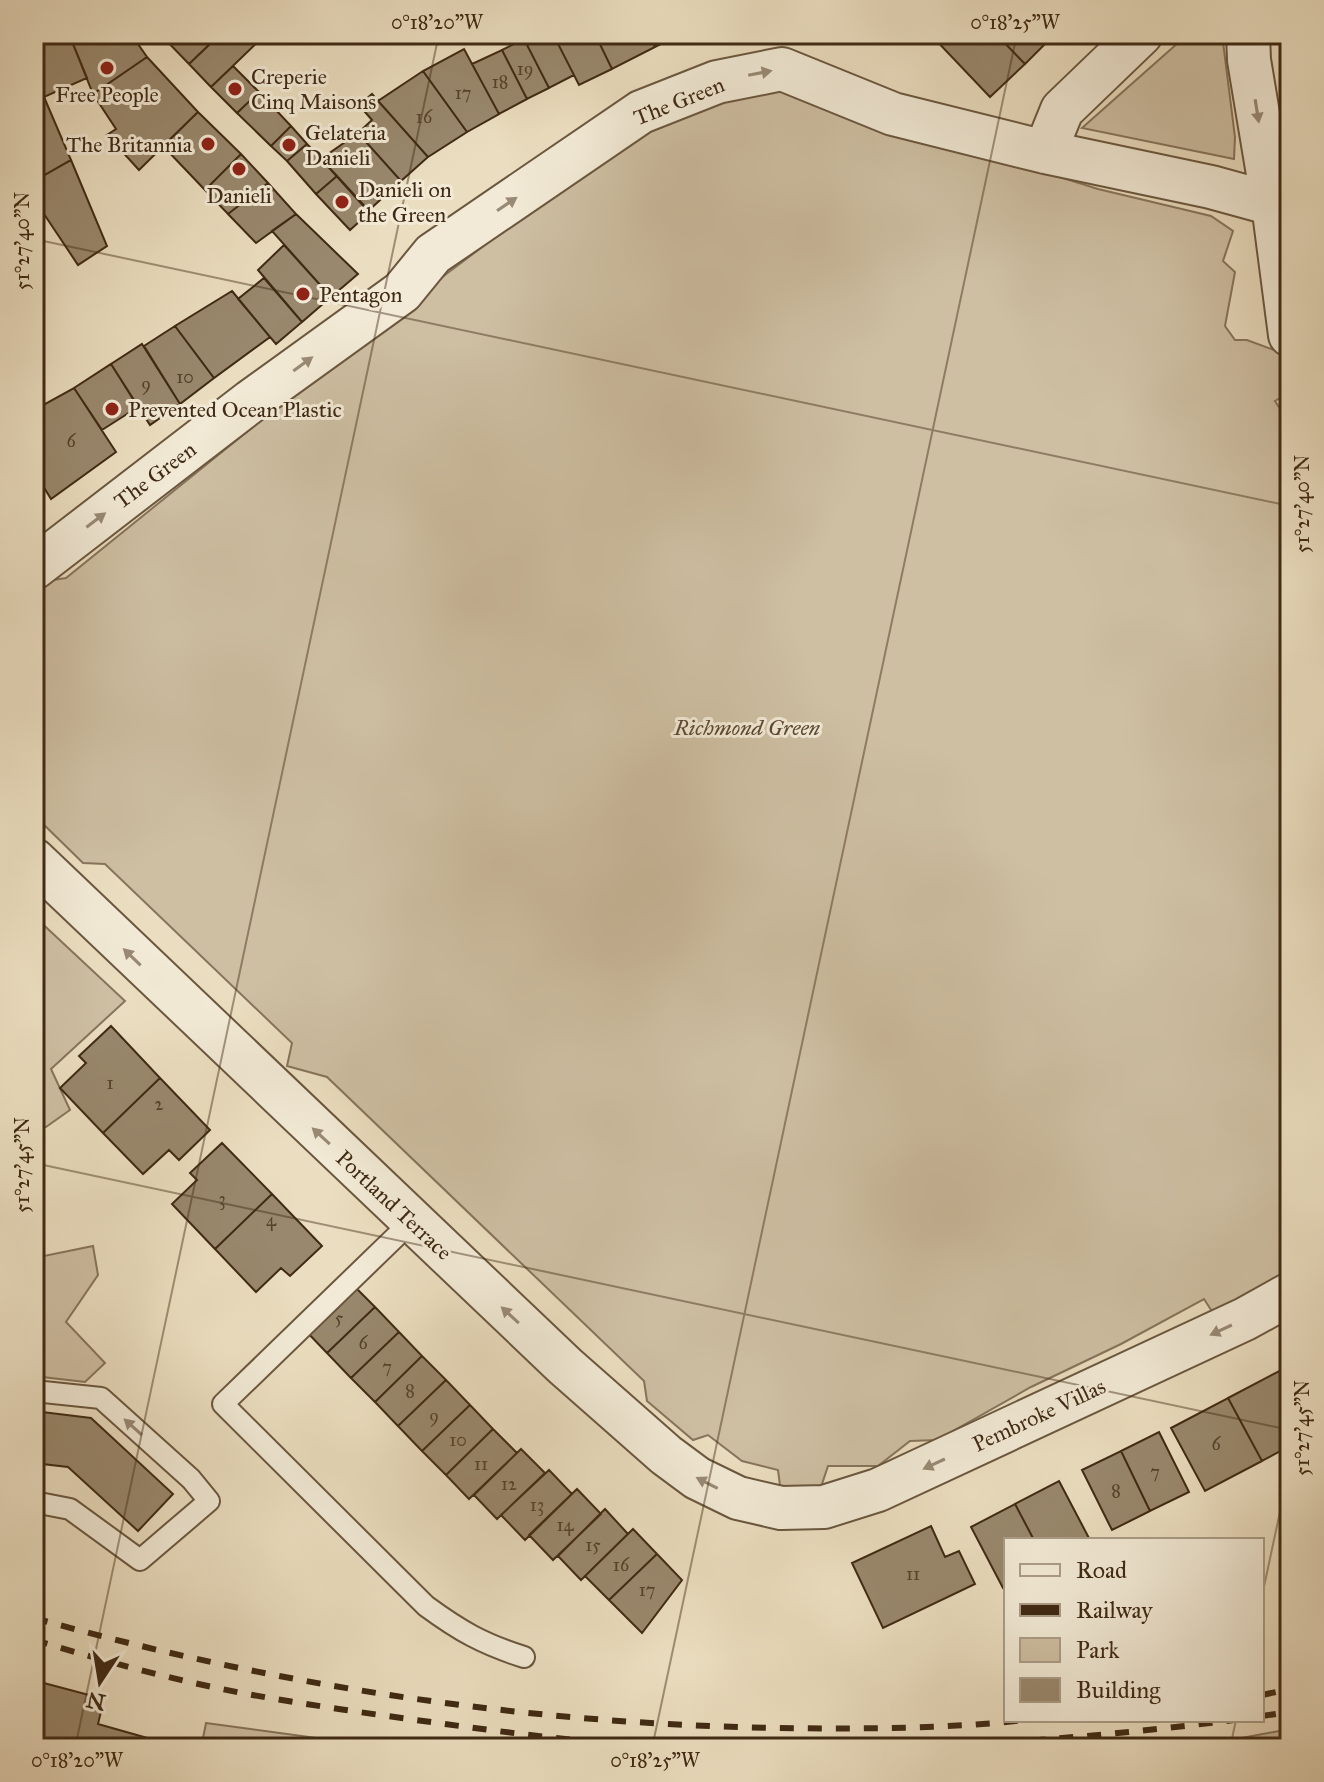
<svg xmlns="http://www.w3.org/2000/svg" width="1324" height="1782" font-family="'IM FELL Great Primer',serif">
  <style>
    .green { fill: #cebfa3; stroke: #87745c; stroke-width: 2 }
    .building { fill: #99886d; stroke: #402a14; stroke-width: 2 }
    .lines { fill: none; stroke-linecap: round; stroke-linejoin: round }
    .lane-casing { stroke: #6b573f; stroke-width: 24 }
    .street-casing { stroke: #6b573f; stroke-width: 46 }
    .lane { stroke: #f2ead6; stroke-width: 20 }
    .street { stroke: #f2ead6; stroke-width: 42 }
    .rail { stroke: #402a14; stroke-width: 6; stroke-dasharray: 14 14; stroke-linecap: butt }
    .oneway { fill: #998a75 }
    .ticks { fill: none; stroke: #402a14; stroke-width: 2; stroke-opacity: 0.45 }
    .poi-dot { fill: #8f2418; stroke: #f2ead6; stroke-width: 3 }
    .labels { text-anchor: middle; dominant-baseline: central; stroke-width: 6; stroke-linejoin: round; paint-order: stroke }
    .number-label { font-size: 18px; fill: #56422a }
    .poi-label { font-size: 22px; fill: #402a14; stroke: #f2ead6; text-anchor: start }
    .street-label { font-size: 22px; fill: #402a14; stroke: #f2ead6 }
    .park-label { font-size: 22px; font-style: italic; fill: #5c4831; stroke: #f2ead6 }
    .neatline { fill: none; stroke: #402a14; stroke-width: 3 }
    .ticks-label { font-size: 20px; text-anchor: middle; fill: #402a14 }
  </style>
  <rect width="100%" height="100%" fill="#ebdec0"/>
  <filter id="stains"><feTurbulence type="fractalNoise" baseFrequency=".0025" numOctaves="4"/><feColorMatrix values="0 0 0 0 .2 0 0 0 0 .09 0 0 0 0 .02 0 0 0 .5 -.17"/></filter>
  <radialGradient id="worn" r=".72"><stop offset=".6" stop-color="#630" stop-opacity="0"/><stop offset="1" stop-color="#630" stop-opacity=".3"/></radialGradient>
  <path class="green" d="M1188,34H1222L1235,137L1234,159L1082,128Z
    M770,86L1098,189L1211,216L1233,231L1223,261L1235,272L1225,326L1235,340H1247L1285,354L1290,368V392L1275,401L1290,424V1279L1215,1316L1204,1299L1121,1344L1031,1387L937,1440L910,1441L878,1466H828L820,1490L781,1493L778,1470L742,1461L708,1435L693,1440L647,1401L644,1381L327,1077L287,1066L292,1043L105,864L83,863L34,815V596L53,580L66,578L384,321L644,125Z
    M34,916L125,1001L51,1069L70,1110L46,1127L34,1124Z
    M93,1246L98,1275L66,1322L105,1363L85,1382L34,1376V1258Z
    M206,1723L390,1748H201Z
    M1290,1729V1748H1135L1231,1740Z"/>
  <path class="building" d="M34,34H69L87,78L44,97L34,74Z
    M69,34H131L147,57L93,94Z
    M160,34H196L209,45L189,64Z
    M220,34H266L211,87L189,64Z
    M533,34H553L574,75L549,88L524,39Z
    M553,34H595L612,69L579,85Z
    M595,34H649L655,47L612,69Z
    M649,34H674L676,37L655,47Z
    M932,34H996L1025,64L990,97L931,35Z
    M996,34H1047L1051,38L1025,64Z
    M524,39L549,88L527,99L502,50Z
    M464,49L499,114L467,132L423,71Z
    M502,50L527,99L499,114L472,64Z
    M147,57L198,112L139,170L107,135L116,129L93,94Z
    M233,66L259,92L237,113L211,87Z
    M423,71L467,132L428,157L378,101Z
    M259,92L291,126L271,146L237,113Z
    M372,94L428,157L401,181L358,133L372,120L359,105Z
    M44,97L71,160L34,181V101Z
    M198,112L241,154L205,190L163,146Z
    M291,126L307,144L287,161L271,146Z
    M358,133L401,181L368,211L321,159Z
    M307,144L337,176L316,194L287,161Z
    M241,154L268,183L228,214L205,190Z
    M71,160L107,246L78,265L34,199V181Z
    M337,176L370,212L350,230L316,194Z
    M268,183L296,214L256,243L228,214Z
    M296,214L358,274L331,297L272,231Z
    M284,245L331,297L302,322L258,270Z
    M264,278L302,322L276,344L238,299Z
    M232,291L270,337L214,378L175,326Z
    M175,326L214,378L180,404L144,346Z
    M142,344L180,404L150,425L111,364Z
    M111,364L138,407L102,430L74,388Z
    M74,388L116,452L51,499L34,471V410Z
    M111,1026L160,1078L103,1133L60,1088L86,1063L79,1056Z
    M160,1078L210,1130L179,1160L169,1150L143,1174L103,1133Z
    M222,1143L272,1194L215,1249L172,1204L197,1180L190,1173Z
    M272,1194L322,1246L290,1276L281,1268L256,1292L215,1249Z
    M351,1283L375,1307L327,1353L304,1329Z
    M375,1307L399,1332L351,1378L327,1353Z
    M399,1332L422,1356L375,1402L351,1378Z
    M422,1356L446,1380L398,1426L375,1402Z
    M1285,1368L1290,1377V1446L1262,1461L1228,1398Z
    M446,1380L470,1405L422,1451L398,1426Z
    M1228,1398L1262,1461L1205,1491L1171,1428Z
    M470,1405L493,1429L446,1475L422,1451Z
    M34,1411L91,1418L173,1494L138,1531L68,1467L34,1463Z
    M493,1429L517,1453L469,1499L446,1475Z
    M1159,1432L1189,1492L1150,1511L1121,1451Z
    M521,1449L545,1473L497,1519L474,1495Z
    M1121,1451L1150,1511L1112,1530L1082,1470Z
    M549,1470L572,1494L525,1540L501,1515Z
    M1059,1481L1090,1540H1034L1015,1504Z
    M577,1489L601,1514L553,1560L529,1535Z
    M1015,1504L1034,1540H1006V1587L1003,1588L971,1527Z
    M605,1509L628,1534L581,1580L558,1556Z
    M931,1526L945,1557L959,1551L975,1584L883,1628L852,1563Z
    M633,1529L657,1554L609,1600L585,1576Z
    M657,1554L682,1580L642,1633L609,1600Z
    M40,1682L104,1699L98,1724L165,1743L163,1748H34V1705Z"/>
  <g class="lines">
    <g class="lane-casing">
      <path id="lane" d="M412,1221L223,1404L426,1606C460,1631 483,1644 524,1657
        M34,1391L101,1398L191,1479L209,1501L140,1560L70,1509L34,1502"/>
    </g>
    <g class="street-casing">
      <path id="street" d="M1248,34L1249,60L1273,204L1290,335
        M1045,152L1062,110L1141,34
        M34,568L251,401L402,292L433,254L641,112L717,82L782,69L893,114L1045,152L1211,187L1273,204
        M34,860L565,1366L666,1455L697,1478L738,1498L781,1508L824,1507L878,1490L1245,1319L1290,1294"/>
    </g>
    <use href="#lane" class="lane"/>
    <use href="#street" class="street"/>
    <path class="rail" d="M34,1618C276,1686 527,1724 779,1728C861,1729 944,1729 1026,1720
      M34,1640C111,1663 191,1685 270,1698C328,1708 387,1716 445,1724C525,1735 606,1745 687,1748C870,1754 1053,1743 1234,1720
      M1262,1695L1290,1689
      M1262,1716L1290,1712"/>
  </g>
  <defs><path id="oneway-solid" d="M-6-.8H1V-3.2L6.5 0L1 3.2V.8H-6Z" transform="scale(2)"/></defs>
  <g class="oneway">
    <use href="#oneway-solid" transform="translate(760 73) rotate(-11)"/>
    <use href="#oneway-solid" transform="translate(1257 111) rotate(81)"/>
    <use href="#oneway-solid" transform="translate(507 204) rotate(-34)"/>
    <use href="#oneway-solid" transform="translate(303 364) rotate(-36)"/>
    <use href="#oneway-solid" transform="translate(96 520) rotate(-37)"/>
    <use href="#oneway-solid" transform="translate(132 957) rotate(-136)"/>
    <use href="#oneway-solid" transform="translate(321 1136) rotate(-137)"/>
    <use href="#oneway-solid" transform="translate(510 1315) rotate(-137)"/>
    <use href="#oneway-solid" transform="translate(1221 1330) rotate(155)"/>
    <use href="#oneway-solid" transform="translate(133 1427) rotate(-138)"/>
    <use href="#oneway-solid" transform="translate(934 1464) rotate(155)"/>
    <use href="#oneway-solid" transform="translate(707 1483) rotate(-153)"/>
  </g>
  <path class="ticks" d="M34,239L1290,506M34,1163L1290,1430M1262,1596L1290,1465M75,1748L439,34M652,1748L1017,34M1230,1748L1236,1720"/>
  <g class="poi-dot">
    <circle cx="107" cy="68" r="8"/>
    <circle cx="235" cy="89" r="8"/>
    <circle cx="208" cy="144" r="8"/>
    <circle cx="289" cy="145" r="8"/>
    <circle cx="239" cy="169" r="8"/>
    <circle cx="342" cy="202" r="8"/>
    <circle cx="303" cy="294" r="8"/>
    <circle cx="112" cy="409" r="8"/>
  </g>
  <g class="labels">
    <g class="number-label">
      <text x="525" y="69">19</text>
      <text x="500" y="82">18</text>
      <text x="463" y="93">17</text>
      <text x="424" y="117">16</text>
      <text x="185" y="377">10</text>
      <text x="146" y="384">9</text>
      <text x="71" y="441">6</text>
      <text x="110" y="1083">1</text>
      <text x="159" y="1104">2</text>
      <text x="222" y="1199">3</text>
      <text x="271" y="1220">4</text>
      <text x="339" y="1318">5</text>
      <text x="363" y="1343">6</text>
      <text x="387" y="1367">7</text>
      <text x="410" y="1391">8</text>
      <text x="434" y="1416">9</text>
      <text x="458" y="1440">10</text>
      <text x="1216" y="1444">6</text>
      <text x="481" y="1464">11</text>
      <text x="1155" y="1472">7</text>
      <text x="509" y="1484">12</text>
      <text x="1116" y="1491">8</text>
      <text x="537" y="1505">13</text>
      <text x="565" y="1525">14</text>
      <text x="593" y="1545">15</text>
      <text x="621" y="1565">16</text>
      <text x="913" y="1574">11</text>
      <text x="647" y="1590">17</text>
    </g>
    <g class="poi-label">
      <text x="251" y="76">Creperie<tspan x="251" dy="25">Cinq Maisons</tspan></text>
      <text x="107" y="94" text-anchor="middle">Free People</text>
      <text x="305" y="132">Gelateria<tspan x="305" dy="25">Danieli</tspan></text>
      <text x="192" y="144" text-anchor="end">The Britannia</text>
      <text x="358" y="189">Danieli on<tspan x="358" dy="25">the Green</tspan></text>
      <text x="239" y="195" text-anchor="middle">Danieli</text>
      <text x="319" y="294">Pentagon</text>
      <text x="128" y="409">Prevented Ocean Plastic</text>
    </g>
    <g class="street-label">
      <text transform="translate(679 101) rotate(-22)">The Green</text>
      <text transform="translate(155 475) rotate(-37)">The Green</text>
      <text transform="translate(394 1205) rotate(43)">Portland Terrace</text>
      <text transform="translate(1039 1415) rotate(-25)">Pembroke Villas</text>
    </g>
    <g class="park-label">
      <text x="747" y="727">Richmond Green</text>
    </g>
  </g>
  <rect width="1324" height="1782" fill="none" stroke="#ebdec0" stroke-width="88"/>
  <rect x="1004" y="1538" width="260" height="184" fill="#f2ead6" stroke="#ab9d88" stroke-width="2"/>
  <rect x="1020" y="1564" width="40" height="12" fill="#f2ead6" stroke="#ab9d88" stroke-width="2"/>
  <text x="1076" y="1578" font-size="24" fill="#402a14">Road</text>
  <rect x="1020" y="1604" width="40" height="12" fill="#402a14" stroke="#ab9d88" stroke-width="2"/>
  <text x="1076" y="1618" font-size="24" fill="#402a14">Railway</text>
  <rect x="1020" y="1638" width="40" height="24" fill="#cebfa3" stroke="#ab9d88" stroke-width="2"/>
  <text x="1076" y="1658" font-size="24" fill="#402a14">Park</text>
  <rect x="1020" y="1678" width="40" height="24" fill="#99886d" stroke="#ab9d88" stroke-width="2"/>
  <text x="1076" y="1698" font-size="24" fill="#402a14">Building</text>
  <g transform="translate(100 1682) rotate(192)" stroke="#f2ead6" stroke-width="6" paint-order="stroke">
  <path d="M0-6L14 30L0 20L-14 30Z" fill="#402a14"/>
  <text y="-12" font-size="22" font-weight="bold" text-anchor="middle" fill="#402a14">N</text>
  </g>
  <rect x="44" y="44" width="1236" height="1694" class="neatline"/>
  <g class="ticks-label">
    <text x="437" y="29">0°18'20"W</text>
    <text x="1015" y="29">0°18'25"W</text>
    <text transform="translate(22 241) rotate(-90)" y="7">51°27'40"N</text>
    <text transform="translate(1302 504) rotate(-90)" y="7">51°27'40"N</text>
    <text transform="translate(22 1165) rotate(-90)" y="7">51°27'45"N</text>
    <text transform="translate(1302 1428) rotate(-90)" y="7">51°27'45"N</text>
    <text x="77" y="1767">0°18'20"W</text>
    <text x="655" y="1767">0°18'25"W</text>
  </g>
  <rect width="100%" height="100%" filter="url(#stains)"/>
  <rect width="100%" height="100%" fill="url(#worn)"/>
</svg>
